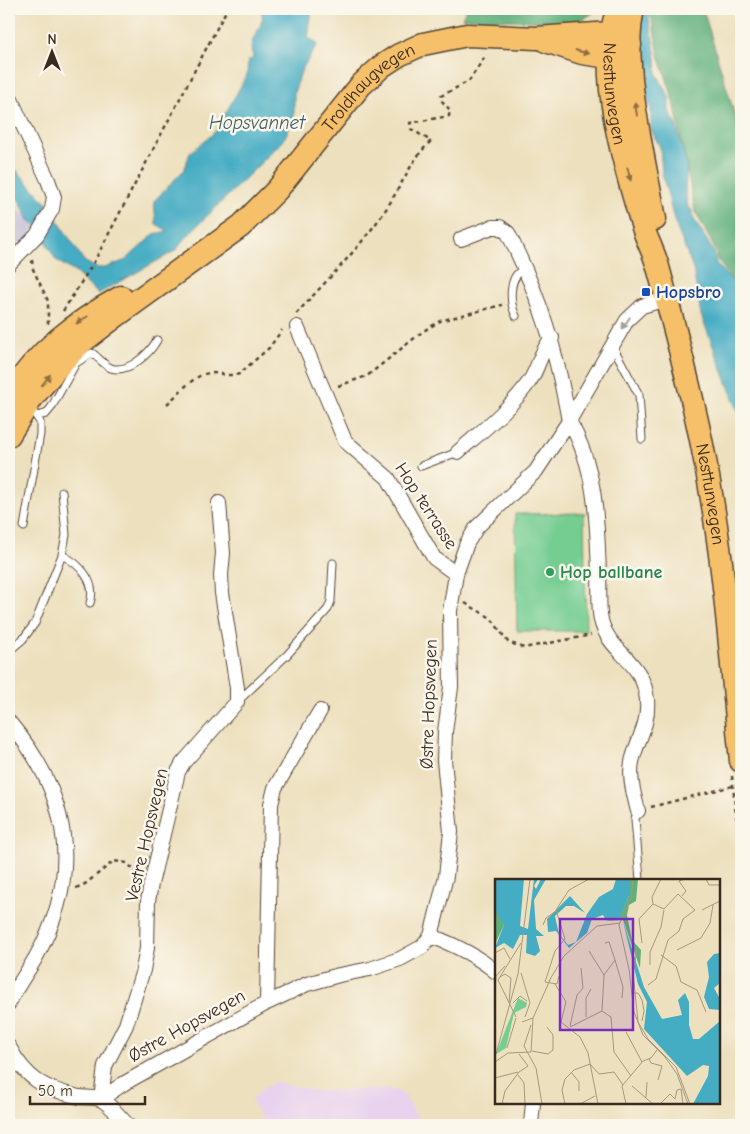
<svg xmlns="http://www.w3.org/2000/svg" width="750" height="1134" font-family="'Comic Neue',sans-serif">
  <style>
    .built { fill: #e8d2ee }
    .industrial { fill: #c9bfd7 }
    .green { fill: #75cd92; stroke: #587c58 }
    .forest { fill: #60b07c; stroke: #4e6d4d }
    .water { fill: #44acc3; stroke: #406b70 }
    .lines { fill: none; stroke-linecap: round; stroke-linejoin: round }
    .service-casing { stroke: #564536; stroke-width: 9 }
    .minor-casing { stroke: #564536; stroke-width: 16 }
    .primary-casing { stroke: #564536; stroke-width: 25 }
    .path { stroke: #564536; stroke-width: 2.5; stroke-dasharray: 4 4; stroke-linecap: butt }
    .service { stroke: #fff; stroke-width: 7 }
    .minor { stroke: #fff; stroke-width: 14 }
    .primary { stroke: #f6c06b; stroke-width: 22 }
    .oneway { fill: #8f6e41 }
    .oneway2 { fill: #a79f9a }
    .transit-dot { fill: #1a4fb4; stroke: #fbf7ec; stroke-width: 2 }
    .leisure-dot { fill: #2e9e5b; stroke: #fbf7ec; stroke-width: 2 }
    .labels { text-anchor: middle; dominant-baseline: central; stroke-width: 5; stroke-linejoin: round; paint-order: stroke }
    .street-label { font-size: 18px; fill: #3b2a1e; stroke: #fbf7ec }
    .transit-label { font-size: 18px; font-weight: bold; fill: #164399; stroke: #fbf7ec; text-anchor: start }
    .leisure-label { font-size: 18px; font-weight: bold; fill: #27864d; stroke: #fbf7ec; text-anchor: start }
    .water-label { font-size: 19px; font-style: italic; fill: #3f5e60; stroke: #fbf7ec }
    .inset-road { fill: none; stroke: #a6977e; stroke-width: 1 }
    .view { fill: #7b2cbf; fill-opacity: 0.15; stroke: #7b2cbf; stroke-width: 2.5 }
    .inset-edge { fill: none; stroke: #3b2a1e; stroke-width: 2.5 }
  </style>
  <rect width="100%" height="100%" fill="#fbf7ec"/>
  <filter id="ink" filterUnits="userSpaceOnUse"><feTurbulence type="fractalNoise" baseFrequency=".02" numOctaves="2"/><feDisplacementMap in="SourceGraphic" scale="10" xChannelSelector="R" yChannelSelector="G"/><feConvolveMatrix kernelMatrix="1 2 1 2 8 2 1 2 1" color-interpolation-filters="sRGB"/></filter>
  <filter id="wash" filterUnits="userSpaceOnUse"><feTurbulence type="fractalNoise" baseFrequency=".0096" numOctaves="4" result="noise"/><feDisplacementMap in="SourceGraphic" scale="20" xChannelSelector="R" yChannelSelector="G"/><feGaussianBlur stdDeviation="1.12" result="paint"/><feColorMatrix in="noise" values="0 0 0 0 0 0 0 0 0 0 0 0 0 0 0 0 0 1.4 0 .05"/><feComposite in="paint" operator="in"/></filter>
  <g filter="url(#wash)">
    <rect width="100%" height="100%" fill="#ede0be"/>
    <path class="built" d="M275,1082L316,1091L392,1089L405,1095L421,1125H264L251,1100L262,1089Z"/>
    <path class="industrial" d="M9,200L36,226L9,264Z"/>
    <path class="green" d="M584,513L586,631H517L515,514Z"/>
    <path class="forest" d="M466,9H599L582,20L552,22L462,18Z
      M647,9H703L741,136V297L736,285L717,259L716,251L695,211L674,102L659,55L652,19Z"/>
    <path class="water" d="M261,9H312L308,38L316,42L317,46L302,69L294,93V118L283,141L192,231L175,251L98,294L76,273L56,260L36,225L29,220L18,198L9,190V162L48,205L84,261L96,268H105L126,260L154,234L168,231L156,224L154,201L184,170L190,153L215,132L247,75L248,60H252L253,56C247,43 258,33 262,21C263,18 262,13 261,9Z
      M643,9L648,12L656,58L657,74L669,97V111L676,124L687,166L685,190L688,207L692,210V216L714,252L716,263L736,285L741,297V419L701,315L693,269L674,220L662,172L660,147L651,130V109L639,74L638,45Z"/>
  </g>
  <g filter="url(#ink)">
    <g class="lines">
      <g class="service-casing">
        <path id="service" d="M516,316C509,302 508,273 526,269
          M613,347L639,395L642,439
          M37,416L46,414L51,408L76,363L92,353C98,357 104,365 111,368C128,374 150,353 157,340
          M421,466L458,452
          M24,527L40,434V422L34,413
          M62,555C80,564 97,582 90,603
          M9,651L23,639L35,623L62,555L66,535L62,492
          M239,700L287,655L328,609L331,601L333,563
          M638,811L635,819L640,880"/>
      </g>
      <g class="minor-casing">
        <path id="minor" d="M9,95L48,180L54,197L52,209L37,235L9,264
          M461,239L492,227H500L508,233C541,299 556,349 569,421
          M297,327L345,441L388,478L434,558L456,574
          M569,421L627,320L642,306L666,299
          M458,452C483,430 510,409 529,382C539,368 540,351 552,338
          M9,722C70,794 83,873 36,957C27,973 16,987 9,1003
          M431,936C455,945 476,955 496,972
          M267,1003L271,804L275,788L320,711
          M9,1047C26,1079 44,1089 79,1097C86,1098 97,1097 102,1100C112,1106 120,1118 128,1125
          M101,1099L123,1084L267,1003L307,984L339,975L370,969L400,959L422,947L431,936L446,876L451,832L444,760L445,732L451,687L450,611L456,574L467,543L477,527L536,471L569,421C597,468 597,522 599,575C600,589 598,606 601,620C609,654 644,660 647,700C649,726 637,739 632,762C629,778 634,795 638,811
          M101,1099L105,1066L126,1025L143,970L147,948L148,901L151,884L178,772L183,763L237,702V688L222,593L221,575L223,553L219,503
          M531,1125L533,1103"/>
      </g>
      <g class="primary-casing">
        <g id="primary">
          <path id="s1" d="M618,9C595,68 624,165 642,224C646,239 654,252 658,267C675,329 692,392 704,455C724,556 731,659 741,761"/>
          <path d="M633,9C620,63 645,163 655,219"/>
          <path d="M546,41L582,53L609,57L623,50"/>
          <path d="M9,396C37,351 76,322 121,297"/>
          <path id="s2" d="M9,435L32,398L62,362L82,342L116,316L241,226L277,190L361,85L382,66L399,55L423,44L467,35L536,38L611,33L630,45"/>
        </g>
      </g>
      <path class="path" d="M32,260L33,269L48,301V324
        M63,311L94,262L227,9
        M296,314C326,281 357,251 382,215C400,190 409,162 431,141L411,129L410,123L449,116L450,110L442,101L441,96L469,81L486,55
        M338,386L367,376L422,332L440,321L502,305
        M167,404C179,394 195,372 212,373C221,373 230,377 239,374L269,348L282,330
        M465,603L491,618L508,642L524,648L591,635
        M732,776L741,863
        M651,807L733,786
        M76,888L85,884L114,861L127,863L139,875"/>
      <use href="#service" class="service"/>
      <use href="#minor" class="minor"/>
      <use href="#primary" class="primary"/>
    </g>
    <defs><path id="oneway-solid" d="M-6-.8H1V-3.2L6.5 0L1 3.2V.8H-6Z" transform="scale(1.25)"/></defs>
    <g class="oneway">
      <use href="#oneway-solid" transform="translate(582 52) rotate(15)"/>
      <use href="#oneway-solid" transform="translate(636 109) rotate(-98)"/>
      <use href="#oneway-solid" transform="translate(629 174) rotate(76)"/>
      <use href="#oneway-solid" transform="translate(82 320) rotate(148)"/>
      <use href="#oneway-solid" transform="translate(46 380) rotate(-52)"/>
    </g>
    <use class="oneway2" href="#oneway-solid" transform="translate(626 323) rotate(124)"/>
  </g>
  <rect class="transit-dot" x="641" y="287" width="10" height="10" rx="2.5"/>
  <circle class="leisure-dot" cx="550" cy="572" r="5"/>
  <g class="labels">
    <g class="street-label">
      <text stroke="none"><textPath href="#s2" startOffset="505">Troldhaugvegen</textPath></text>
      <text stroke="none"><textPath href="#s1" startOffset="86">Nesttunvegen</textPath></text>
      <text stroke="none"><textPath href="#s1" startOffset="499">Nesttunvegen</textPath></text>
      <text transform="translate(426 506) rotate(57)">Hop terrasse</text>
      <text transform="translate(429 704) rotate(-88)">Østre Hopsvegen</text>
      <text transform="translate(147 835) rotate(-77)">Vestre Hopsvegen</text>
      <text transform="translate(187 1026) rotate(-29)">Østre Hopsvegen</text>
    </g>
    <g class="transit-label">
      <text x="656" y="292">Hopsbro</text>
    </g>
    <g class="leisure-label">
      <text x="560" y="572">Hop ballbane</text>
    </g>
    <g class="water-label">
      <text x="257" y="123">Hopsvannet</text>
    </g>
  </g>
  <g transform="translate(495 879)">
    <rect width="225" height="225" fill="#ede0be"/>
    <path d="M23,119L32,124L31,128L19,134L11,169L1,175Z" fill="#75cd92"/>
    <path d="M134,0H143L141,22L134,26L132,36L137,61L146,71L145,89L128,41L110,42L124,39L134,17ZM0,26L9,46L1,63H0Z" fill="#60b07c"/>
    <path d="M0,0H29L25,47L33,50L39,0H43L39,7L41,10L46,0H51L39,21L41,50L49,57H41L45,72L40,77L31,74L32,56H25L18,70L9,64L0,69L9,46L0,31ZM121,0H134V17L124,40L111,41L108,36L97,40L92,54L74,69L61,52L53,53L52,40L75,17L90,34L79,27H71L60,37L61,42L64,55L73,66L81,63L92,35L104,18L118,10ZM128,42L149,108L167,140L187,136L183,121L190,114L194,123V146L198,160H204L225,142V225H198L213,197L214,187L208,186L192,197L149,150L152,123L143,105ZM225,74V104L219,109L225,120V131L214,130L209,118L214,98L212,83L219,75Z" fill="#44acc3"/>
    <path class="inset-road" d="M138,0L136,18L124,46L134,90L139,133L148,156L171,179M211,0L214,6H225M187,17L191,12L184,2L191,0M207,31L225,22M48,46L51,39L61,32M110,64L114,63L120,81M147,64L144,40L158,25M142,71L138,93L143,143L153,160L181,188L195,225M182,71L206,59L215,44L218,26M94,72L109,96M0,74L9,69L15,80M166,76L181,87L186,103L202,111L211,133M155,86V73L166,48L169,31M26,94L35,124L30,138M64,97L62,105L50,103L60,72L70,60L61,31L74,11L94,0M5,98L10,95L16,99L14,124M54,102L69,77L102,47L125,44M60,105L71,123L66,143L85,158L93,174L103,225M153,106L161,100L173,61L184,52L188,40L200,31L183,15L169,30L158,25L157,18L166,0M0,111L1,97L10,87M137,114H143L147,121L149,132L147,142M18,124L25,117L32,122M107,132L116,138L119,173L136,197M21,138L3,101L26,64M91,138V119L96,110M27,143L38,139L55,101M36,146L29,167L41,189L47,225M75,147L82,116L88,109L86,89M75,148L107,132L109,96L120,81L128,108L127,119M131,153L147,183M12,169L21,139M37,172L53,175L58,171V156L52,148M1,175L23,95L35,0M170,178L182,195L193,225M154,180L156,184L167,187L163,201M0,183L13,174L36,173L38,139M76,193L84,203V212M23,196L29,204L30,225M0,199L23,193M137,207L158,225M186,210L188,225M151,218L152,203M7,225L10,212L24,193L33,187L24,175M70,225L67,211L70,200L79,191L95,185L104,195L119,193L128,206M85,225L100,217M131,225L127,207L148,182L156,179L162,171M165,225L175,215L180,220L182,211L186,210"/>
    <path class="view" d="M65,40H138V151H65Z"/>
    <rect width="225" height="225" class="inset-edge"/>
  </g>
  <rect width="750" height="1134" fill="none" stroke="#fbf7ec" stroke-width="30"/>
  <g transform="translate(52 52)" stroke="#fbf7ec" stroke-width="4" paint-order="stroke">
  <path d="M0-4L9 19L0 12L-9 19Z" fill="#3b2a1e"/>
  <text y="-8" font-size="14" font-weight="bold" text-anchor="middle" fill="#3b2a1e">N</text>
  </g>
  <path d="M30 1096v8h115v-8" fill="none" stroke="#3b2a1e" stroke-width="2.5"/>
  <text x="38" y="1096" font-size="15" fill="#3b2a1e" stroke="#fbf7ec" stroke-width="4" paint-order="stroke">50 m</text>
</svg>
